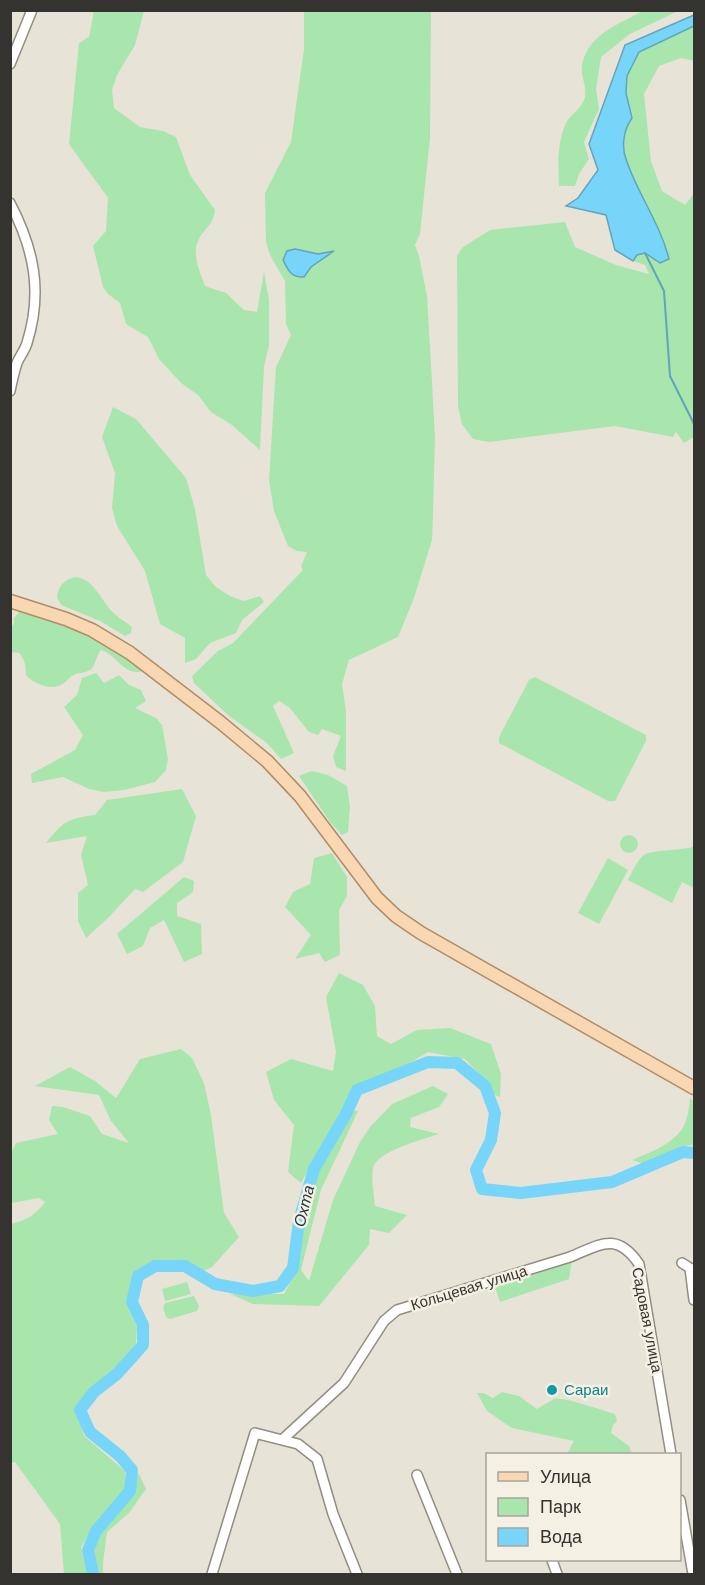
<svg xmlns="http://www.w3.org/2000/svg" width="705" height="1585" font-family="'Work Sans',sans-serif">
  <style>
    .green { fill: #a9e6ad }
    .water { fill: #76d5f9; stroke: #62a4bc; stroke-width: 1.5 }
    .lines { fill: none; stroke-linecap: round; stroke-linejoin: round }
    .stream { stroke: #62a4bc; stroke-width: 2 }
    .river { stroke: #76d5f9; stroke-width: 12 }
    .minor-casing { stroke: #928d82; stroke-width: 12 }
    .major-casing { stroke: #b28c64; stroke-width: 15 }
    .minor { stroke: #fff; stroke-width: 9 }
    .major { stroke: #fad7b3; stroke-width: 12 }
    .culture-dot { fill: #0f9aa8; stroke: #f5f0e4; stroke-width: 2 }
    .labels { text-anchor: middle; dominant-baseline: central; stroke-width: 5; stroke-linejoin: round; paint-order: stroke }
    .street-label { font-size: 15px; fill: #35332f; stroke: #f5f0e4 }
    .culture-label { font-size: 15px; fill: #0d838f; stroke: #f5f0e4; text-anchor: start }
    .water-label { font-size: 16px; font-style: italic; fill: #1d333b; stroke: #f5f0e4 }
  </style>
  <rect width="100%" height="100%" fill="#e8e3d7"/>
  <path class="green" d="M645,10L678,11L630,34L601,57L596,89L599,109L584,142L589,159L579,174L575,186H559C558,166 557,142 566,123C571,114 583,107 585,97C587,86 580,75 582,65C588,34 619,24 645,10Z
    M94,11H144L135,45L117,75L112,90L114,108L140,127L163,131L176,137L190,175L215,210C213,226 205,227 199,239C191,254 200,272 205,286L226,293L244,310L257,312L264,272L269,300V345L264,367L260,450L232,425L211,412L198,395L181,383L159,359L148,337L126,324L120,303L108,294L103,287L93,246L106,231L108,198L69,144L79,43L89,37Z
    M304,11H431L430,138L420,234L415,245L419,256L427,296L430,346L435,437L433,514L432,540L414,598L398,637L349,660L342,684L346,712V771L336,767L333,756L341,736L322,729L318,735L309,732L290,708L279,701L273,706L294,753L281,759L267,743L229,716L194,683L192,676L218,651L233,643L303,570L301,566L307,552L297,551L288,546L274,511L269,480L276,367L291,335L286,324L285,281L270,255L266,242L265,193L291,142L304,49Z
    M694,26V61L681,58L659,66L644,94L651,161L662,191L685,205L694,193V437L684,443L676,432L673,437L615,426L489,442L473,439L462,424L458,406L457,256L463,247L490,230L565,222L575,247L616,265L649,274L645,265L633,261L637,255L645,253L660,263L669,259C660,223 637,193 626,159C621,146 624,129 632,118L626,93L627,76L639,52Z
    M113,407L136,419L186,478L195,509L206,575L216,587L230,596L244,601L260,596L264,602L242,620L236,633L210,643L196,659L185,663V638L160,624L145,571L117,526L112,508L115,473L102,437Z
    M75,577C96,579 101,603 116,615C121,620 127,622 132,627L131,633L125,636L100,621L61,605L57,597C58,586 64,580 75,577Z
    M20,611L90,633L144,671C123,677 118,655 101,650C97,655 96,661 93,667C89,673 82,672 76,674C69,676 66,683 61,685C49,691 33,683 26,675C25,665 26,661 19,653L11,652L10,627L14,624V618Z
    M96,673L104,683L119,675L129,685L141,690L146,701L135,708L156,718L162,725L168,759L166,770L155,782L124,790L104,792L89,789L63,777L32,783L31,774L75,750L83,735L64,707L77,695L82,678Z
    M535,677L646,735V741L615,801H608L499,743V737L529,680Z
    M312,771L328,775L347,786L350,807L348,832L342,835L330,822L299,776Z
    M182,789L196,816L183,862L143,892L135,889L108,918L86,938L78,921V893L88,885L81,855L87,836L46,843C63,822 68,818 95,815L107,800Z
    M620 844a9 9 0 1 1 18 0a9 9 0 1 1-18 0Z
    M694,845V888L682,882L672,903L628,880C632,872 637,860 644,855C651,850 682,850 693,847Z
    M332,853L347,877V896L339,910L340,955L325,962L319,953L295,959L311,935L285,907L293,892L310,884L314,858Z
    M608,858L628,870L599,924L578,913Z
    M184,877L194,881L193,892L177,903V916L201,924L202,954L184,962L164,920L150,928L143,946L127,954L117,934Z
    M339,973L363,985L375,1006L377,1036L391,1044L417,1030L450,1028L491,1044L501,1074L500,1097L493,1094L489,1084L465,1059L428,1052L398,1070L356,1085L301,1183L288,1172L294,1125L274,1100L266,1072L291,1059L333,1071L336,1052L326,997Z
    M181,1049L192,1058L204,1083L211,1115L224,1213L239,1237L212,1267L204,1271L186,1262H155L136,1272L126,1303L137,1327L136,1344L115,1370L95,1385L77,1413L84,1436L125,1471V1488L93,1527L81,1547L87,1574H64L60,1524L15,1462L11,1463V1224C26,1220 36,1215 45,1202L39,1198L11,1203V1153L16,1143L58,1134L49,1120L52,1106L63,1107L90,1116L102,1134L129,1143L111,1121L99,1095L35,1086L70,1067L95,1081L116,1098L140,1059Z
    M433,1086L448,1094L439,1107L411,1118L410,1127L439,1134C424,1139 377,1151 373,1168C371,1179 374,1195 375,1206L407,1215L389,1233L370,1229L369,1245L319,1306L253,1304L230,1294H284L298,1268L302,1231L318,1170L352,1110L358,1111L321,1190L301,1270L309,1281L333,1200L360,1142L370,1127L392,1104Z
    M690,1098L694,1102V1144L679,1148L670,1155L645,1164L632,1160C652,1152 682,1141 687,1117C689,1111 689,1104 690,1098Z
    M572,1260L569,1279L500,1302L494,1284Z
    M187,1282L191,1294L165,1301L162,1289Z
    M194,1296L199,1306L197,1311L170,1319L166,1317L163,1307L165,1303Z
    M502,1392L519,1396L537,1409C542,1406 548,1402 554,1399C562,1396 603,1411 615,1414L617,1421L613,1425L611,1433L629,1446L632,1454H567L574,1441L512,1428L487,1411L477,1393H484L493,1398Z
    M139,1474L146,1489L129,1513L107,1532L103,1563V1574H95L92,1552L100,1531L131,1494L137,1475Z"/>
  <path class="water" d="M694,15V26L639,52L627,76L626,93L632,118C624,129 621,146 626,159C637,193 660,223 669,259L660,263L645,253L637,255L633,261L615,250L606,215L566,206L578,198L598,170L589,144L625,45Z
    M295,249L318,254L334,251L311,267L304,277C291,278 288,270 283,260L287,251Z"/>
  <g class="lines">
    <path class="stream" d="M645,253L664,291L670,376L694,424"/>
    <path class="river" d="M93,1574L88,1550L96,1531L130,1491L132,1470L120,1456L90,1432L80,1410L94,1392L117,1374L143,1345V1325L132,1302L138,1276L155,1266H185L215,1284L253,1291L280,1286L293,1268L299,1221L314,1169L346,1114L357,1090L428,1062L457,1063L485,1086L495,1113L491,1140L476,1170L482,1189L521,1193L612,1182L683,1152L694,1153"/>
    <g class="minor-casing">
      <path id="minor" d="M10,64L32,10
        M10,203C34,249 43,292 27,343C25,350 20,356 17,363C14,372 12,381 10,391
        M682,1263L690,1268L694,1300
        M283,1439L344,1383L384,1321L397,1310L570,1257C600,1245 616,1231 639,1264L671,1454
        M417,1475L457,1574
        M680,1500L693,1574
        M552,1560L557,1574
        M212,1574L255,1433L298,1444L317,1459L333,1514L357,1574"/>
    </g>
    <g class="major-casing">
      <path id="major" d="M10,601L66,619L92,630L130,653L220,722L267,761L300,796L377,898L396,916L421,933L694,1088"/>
    </g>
    <use href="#minor" class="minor"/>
    <use href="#major" class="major"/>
  </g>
  <circle class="culture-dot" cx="552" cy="1390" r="6"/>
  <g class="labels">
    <g class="street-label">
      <text transform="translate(469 1288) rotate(-17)">Кольцевая улица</text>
      <text transform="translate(647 1320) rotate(79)">Садовая улица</text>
    </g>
    <g class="culture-label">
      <text x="564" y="1390">Сараи</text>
    </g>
    <g class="water-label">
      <text transform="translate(304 1206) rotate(-76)">Охта</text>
    </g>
  </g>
  <rect width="705" height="1585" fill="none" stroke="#35332f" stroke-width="24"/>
  <rect x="486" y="1453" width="195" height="108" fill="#f5f0e4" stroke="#a8a49c" stroke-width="1.5"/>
  <rect x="498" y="1472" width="30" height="9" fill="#fad7b3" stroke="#a8a49c" stroke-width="1.5"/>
  <text x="540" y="1483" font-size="18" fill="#35332f">Улица</text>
  <rect x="498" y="1498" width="30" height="18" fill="#a9e6ad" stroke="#a8a49c" stroke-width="1.5"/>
  <text x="540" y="1513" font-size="18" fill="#35332f">Парк</text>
  <rect x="498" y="1528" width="30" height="18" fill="#76d5f9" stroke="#a8a49c" stroke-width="1.5"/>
  <text x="540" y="1543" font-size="18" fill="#35332f">Вода</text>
</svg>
